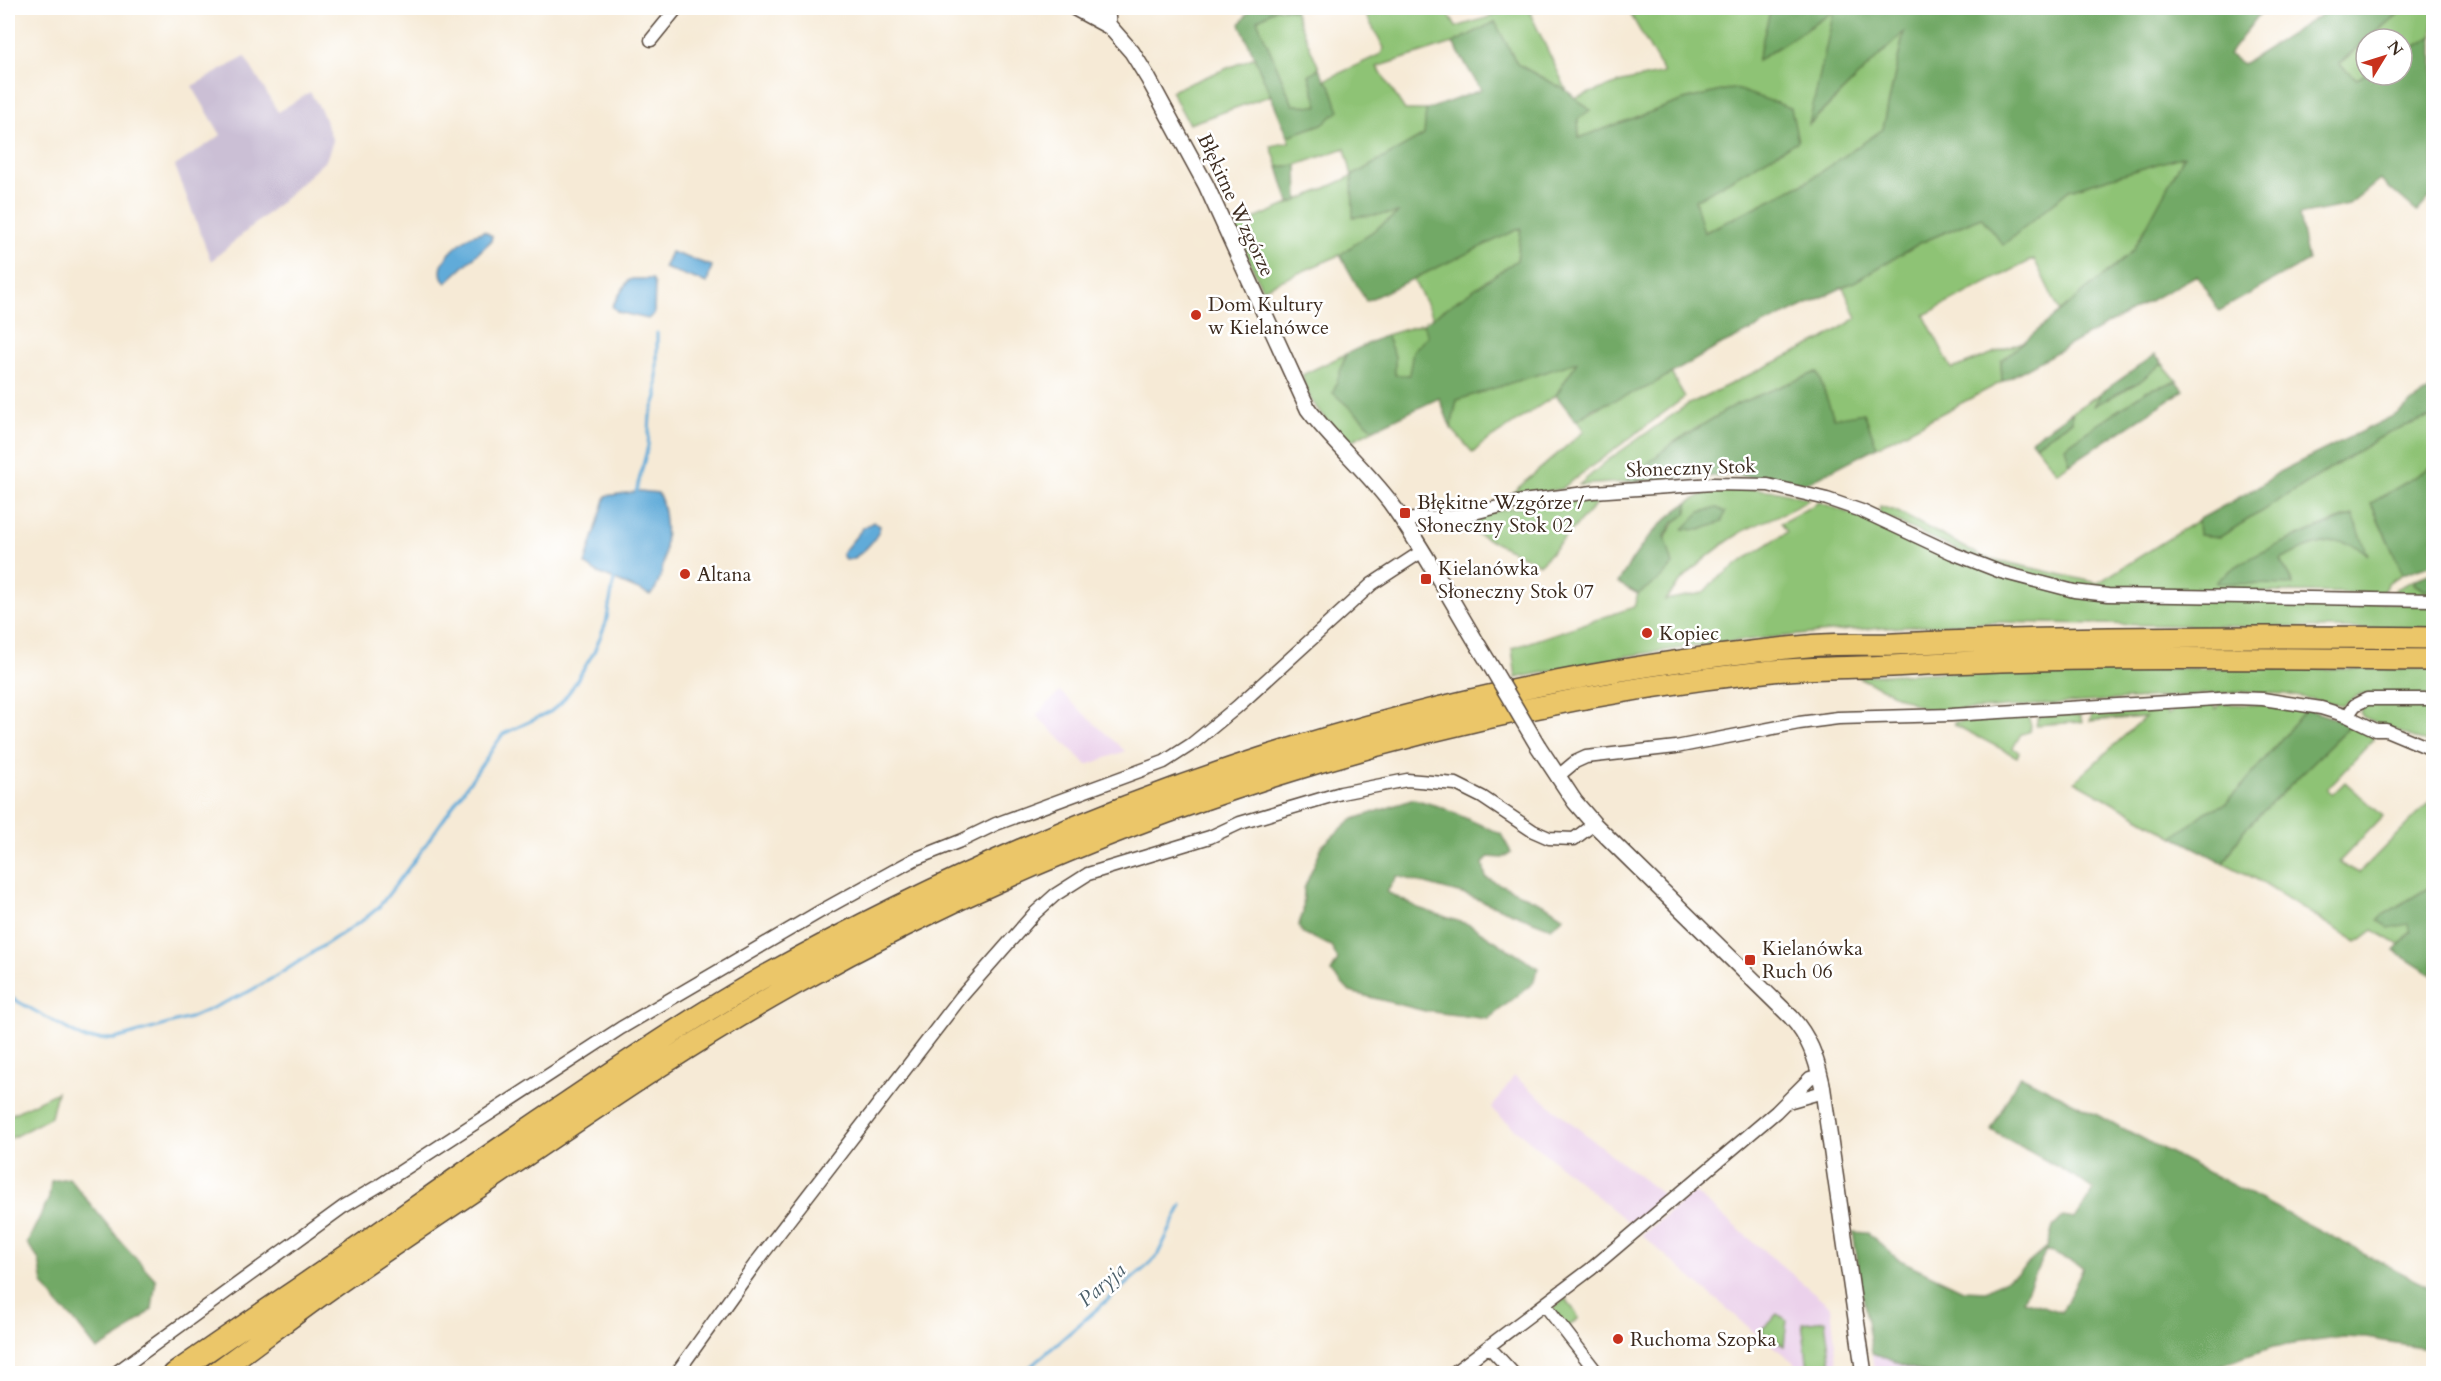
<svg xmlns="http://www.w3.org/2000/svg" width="2441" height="1381" font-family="Cardo,serif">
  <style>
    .built { fill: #ebd1eb }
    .industrial { fill: #cbbfd5 }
    .green { fill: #8ec375; stroke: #64764a; stroke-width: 1.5; fill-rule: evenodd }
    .forest { fill: #72a966; stroke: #566a42; stroke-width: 1.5; fill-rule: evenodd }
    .water { fill: #60abd9; stroke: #4e6a7c; stroke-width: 1.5 }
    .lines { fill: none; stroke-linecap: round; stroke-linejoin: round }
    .stream { stroke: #60abd9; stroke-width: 3 }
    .minor-casing { stroke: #57473a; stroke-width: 15 }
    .tertiary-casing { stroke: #57473a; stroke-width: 18 }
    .motorway-casing { stroke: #57473a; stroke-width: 24 }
    .minor { stroke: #fff; stroke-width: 12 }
    .tertiary { stroke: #fff; stroke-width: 15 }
    .motorway { stroke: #ebc669; stroke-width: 21 }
    .tertiary-bridge-casing { stroke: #57473a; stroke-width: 18; stroke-linecap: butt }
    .tertiary-bridge { stroke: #fff; stroke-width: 15 }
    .poi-dot { fill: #c8321e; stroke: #fff; stroke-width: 2 }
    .labels { text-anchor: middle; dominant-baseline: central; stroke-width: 5; stroke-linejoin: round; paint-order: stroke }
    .street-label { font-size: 20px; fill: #3b2a1e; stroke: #fff }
    .poi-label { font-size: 20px; fill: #3b2a1e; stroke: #fff; text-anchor: start }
    .water-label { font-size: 21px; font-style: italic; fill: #4a5e69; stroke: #fff }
  </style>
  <rect width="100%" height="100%" fill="#fff"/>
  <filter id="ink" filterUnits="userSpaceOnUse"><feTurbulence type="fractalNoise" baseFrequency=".0167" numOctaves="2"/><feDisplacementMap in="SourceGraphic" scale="12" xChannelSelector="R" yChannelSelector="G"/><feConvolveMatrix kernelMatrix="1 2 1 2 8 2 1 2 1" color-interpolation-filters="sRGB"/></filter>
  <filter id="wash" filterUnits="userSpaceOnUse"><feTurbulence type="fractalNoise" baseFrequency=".008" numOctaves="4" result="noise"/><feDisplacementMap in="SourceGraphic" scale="24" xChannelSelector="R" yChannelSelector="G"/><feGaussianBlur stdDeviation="1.35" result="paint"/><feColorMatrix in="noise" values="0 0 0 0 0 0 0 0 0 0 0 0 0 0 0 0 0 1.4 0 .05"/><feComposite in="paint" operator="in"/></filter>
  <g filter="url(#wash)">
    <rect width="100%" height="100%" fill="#f6ead6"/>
    <path class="built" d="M1060,692L1125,751L1087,765L1036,715Z
      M1514,1076L1590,1138L1666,1197L1632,1225L1491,1109Z
      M1694,1192L1831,1307L1838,1373H1808L1753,1331L1642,1235Z
      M1872,1353L1924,1373H1874Z"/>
    <path class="industrial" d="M245,57L278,112L310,92L321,110L333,141L326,160L274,208L211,261L175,166L221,135L192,86Z"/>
    <path class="green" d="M1277,8L1294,10L1319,68L1309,75L1319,106L1293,105L1257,20Z
      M1362,8H1445L1456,27L1493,16L1509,8H1540L1530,13L1567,91L1517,64L1495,22L1453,43L1377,67L1405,110H1426L1425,135L1352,176L1399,212L1340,255L1262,289L1235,227C1274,210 1313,195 1352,176L1345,148L1297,165L1278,167L1271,146L1290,142L1288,136L1322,124L1325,80L1381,54L1384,48Z
      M1627,8H1771L1758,60L1835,10L1810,124L1904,31L1883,130L1808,181L1703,233L1695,200L1797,141L1733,88L1684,100L1579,138L1578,119L1590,110L1575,98L1622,82L1664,73Z
      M2406,8H2433V36L2402,54V39H2369Z
      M2366,41V74L2357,79L2339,64Z
      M1255,57L1272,95L1189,124L1171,91Z
      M2185,155L2133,251L2060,312L2034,259L1924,315L1952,369L2025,341L2001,361L2002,382L1877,447L1864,413L1834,419L1817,372L1737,404L1671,444L1626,482L1579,485L1608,460L1687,405L1823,339L1857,318L1843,287L1920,243L1981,217L2003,244L2069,190Z
      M1521,227L1517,260L1433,317L1413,279Z
      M1423,324L1429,336L1413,351L1410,375L1395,376V357L1386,335Z
      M1346,354L1334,393L1374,429L1347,443C1329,423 1307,403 1302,375Z
      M1578,361L1556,395L1481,445L1473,453L1451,428L1457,400Z
      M2162,363L2177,381L2146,391L2066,446L2070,464L2057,472L2035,445L2072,421V412L2101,393L2095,405L2139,382Z
      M1671,373L1685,397L1561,489L1505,499L1584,431L1577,421C1605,400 1640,391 1671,373Z
      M2433,416V466L2371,504L2403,574L2389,582L2382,593L2258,592L2211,588L2206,592L2129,591L2077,586L1984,562L1879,514L1880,506L1896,511L1983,557L2098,583L2198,520L2199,535L2220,537L2389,432ZM2353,515L2366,553C2343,529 2305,546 2281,560L2293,584L2217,582C2232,562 2326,523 2353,515Z
      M1718,486L1778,491L1810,499C1789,513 1764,520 1742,532C1715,548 1684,575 1665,600L1703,593L1712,583L1743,560L1787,532L1781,523L1819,502L2062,592L2434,604L2433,630L1994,622L1850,630L1717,643L1628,656L1516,678L1512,648L1634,607L1638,594L1661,578C1664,548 1660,532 1686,514L1689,502Z
      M1606,494L1540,564L1449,521L1512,508Z
      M2416,579L2414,584L2424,590H2433V597H2406L2393,593L2395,589Z
      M2051,668L2433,669L2434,696L2361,694L2342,705L2285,694L2241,692L1931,712L1856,676Z
      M2371,703L2433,704V746L2363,717L2360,712L2363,706Z
      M2214,704L2216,709L2221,704L2270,705L2306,709L2244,784L2225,804L2206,812L2174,837L2075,781L2145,717L2090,721L2093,712L2165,708L2167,715L2172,712L2173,707Z
      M2043,715H2080L2082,722L2036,725L2038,718Z
      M2028,717L2031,725L2029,732L2021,734L2013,748L2019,752L2017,757L1955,725L1954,722Z
      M2349,723L2372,732L2374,739L2327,789L2332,795L2345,782L2383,816L2339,862L2359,873L2433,798V885L2383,915L2408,923L2411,931L2399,945L2373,930L2357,942L2256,879L2224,863L2243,831L2346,730Z
      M57,1092L51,1117L8,1140V1116Z
      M1566,1298L1579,1318L1567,1328L1552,1309Z
      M1778,1314L1787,1320L1784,1346L1760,1331Z
      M1825,1320L1831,1365L1808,1368L1802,1323Z"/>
    <path class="forest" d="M1251,8H1296L1294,10L1277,8L1257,20L1293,105L1318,106L1309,75L1319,68L1325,80L1330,85L1339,111L1322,124L1288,136L1240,24Z
      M1771,8H2264L2229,54L2243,64L2332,8H2406L2366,39L2339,64L2357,79L2366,74L2402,75V54L2433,36V194L2417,212L2380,180L2349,205L2299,215L2308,261L2219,311L2197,275L2002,382L2001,361L2133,251L2184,156L2069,190L2003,245L1981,217L1920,243L1856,281L1719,346L1646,388L1594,408L1576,421L1556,395L1577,362L1457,400L1451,428L1439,398L1374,429L1333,393L1346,354L1386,335L1395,357V375H1409L1413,351L1428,336L1423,324L1517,260L1521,228L1366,301L1340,255L1398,213L1353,217L1352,176L1424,135L1426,110L1481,90L1453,43L1495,22L1517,64L1567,91L1590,110L1578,119L1579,138L1684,100L1733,88L1791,108L1798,141L1695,200L1704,233L1808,181L1883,129L1904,32L1809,124L1834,11L1757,61Z
      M1297,165L1298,201L1289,203L1278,167Z
      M2155,355L2162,363L2139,382L2094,406L2101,393Z
      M1817,372L1834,418L1864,413L1877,447L1807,483L1732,475L1626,482L1671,444L1737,404Z
      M2177,381L2184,390L2070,464L2065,447L2146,391Z
      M2433,388V416L2389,432L2220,537L2199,535L2198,520L2260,486L2279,472L2395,415Z
      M2072,412V421L2035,445L2031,440Z
      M2433,466V564L2403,574L2371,503Z
      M1689,502L1686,514L1672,524L1665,536L1673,565L1661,578L1638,594L1618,583C1636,551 1657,522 1689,502Z
      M1717,508L1725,512L1722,522L1700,530L1683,529L1700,512Z
      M2353,515L2368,555C2343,530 2307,545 2281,560L2293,585L2216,583C2236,557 2321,528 2353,515Z
      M2433,572V590H2424L2414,584L2416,579Z
      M2306,709L2349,723L2346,730L2243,831L2224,863L2174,837L2206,812L2225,804L2244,784Z
      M1414,799L1441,807L1501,834L1511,852L1503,858L1488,857L1483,864L1486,878L1547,906L1564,917L1551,928L1469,896L1397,876L1387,892L1418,908L1470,925L1538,968L1533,983L1488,1019L1425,1011L1350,992L1331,972L1338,960L1331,946L1303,933L1298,926L1303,913L1304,889L1322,846L1351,820Z
      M2433,885V976L2394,951L2411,932L2408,924L2389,928L2378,920L2383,915Z
      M2020,1075L2433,1289V1349L2366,1338L2343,1337L2273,1347L2195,1374L1924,1373L1872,1353L1853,1232L1868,1233L1898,1259L1963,1290L1986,1291L2016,1274L2047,1247L2053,1227L2063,1217L2075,1219L2094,1190L2072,1175L1991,1130ZM2046,1250L2083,1267L2062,1312L2023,1300Z
      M69,1178L123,1244L156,1280L152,1309L125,1333L97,1350L73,1319L60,1307L43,1284L39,1260L27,1243L49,1198L51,1181Z"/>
    <path class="water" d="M484,231L492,236L491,241L446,283C430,266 457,245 470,236C475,233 479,234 484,231Z
      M671,252L712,266L707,283L664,268Z
      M632,279H652L655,285L654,314L648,319L618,312L612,306L628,281Z
      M640,491L658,493C670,511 668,582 650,595L596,572L585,564L606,496Z
      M873,522L880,526C879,538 857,561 845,560L842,554L844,551L863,528Z"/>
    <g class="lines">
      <path class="stream" d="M635,496L648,446L650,416L657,397V333
        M8,996L85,1039H115L190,1018L248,992L278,975L363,920L378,908L417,857L503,734L550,712L561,703L572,688L594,652L606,623L615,575
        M1022,1374L1156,1258L1182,1205"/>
    </g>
  </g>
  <g filter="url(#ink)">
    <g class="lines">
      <g class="minor-casing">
        <path id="minor" d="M1108,8L1110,27
          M651,40L677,8
          M1402,520L1466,515L1522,501L1593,492L1713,484L1768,485L1827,499L1862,511L1952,553L2001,572L2074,591L2108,595L2434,600
          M2347,716L2355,705L2367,699H2434
          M1557,777L1575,762L1586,757L1676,747L1799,723L1838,718L1951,715L2234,698L2263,699L2321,708L2347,716L2376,730H2386L2434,750
          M1788,1102L1823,1092
          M1545,1305L1598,1374
          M1489,1347L1514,1374
          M114,1374L343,1207L380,1185L621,1028L821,911L915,859L963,840L996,824L1164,762L1192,744L1237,707L1372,584L1421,552
          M676,1374L755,1264L961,997L1034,914L1055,895L1088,874L1210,837L1240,823L1341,793L1407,780L1456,784L1482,797L1533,831L1549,838L1574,839L1594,824
          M1452,1374L1591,1269L1776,1112L1810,1078L1820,1075"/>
      </g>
      <g class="tertiary-casing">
        <path id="tertiary" d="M1075,8L1110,27L1132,52L1148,78L1206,185L1308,409C1333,442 1365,469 1390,502C1427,553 1456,610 1489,663
          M1538,746L1575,802L1594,824L1791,1017C1809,1037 1816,1057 1822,1084L1864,1374"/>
      </g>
      <g class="motorway-casing">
        <path id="motorway" d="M174,1374C228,1336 282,1300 336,1263C414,1209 489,1154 568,1102C632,1059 697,1015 764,977C1091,795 1435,680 1808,646C1837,643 1866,645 1894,644C2074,636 2254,636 2434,638
          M214,1374C250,1348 285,1321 321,1295C383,1251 447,1209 510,1166C603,1103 695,1040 793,985C1093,816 1430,707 1772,671C1812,667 1852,668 1892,666C2073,655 2253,659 2434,660"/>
      </g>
      <use href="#minor" class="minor"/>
      <use href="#tertiary" class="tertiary"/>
      <use href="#motorway" class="motorway"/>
      <g class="tertiary-bridge-casing">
        <path id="tertiary-bridge" d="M1489,663L1538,746"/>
      </g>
      <use href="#tertiary-bridge" class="tertiary-bridge"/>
    </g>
  </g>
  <g class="poi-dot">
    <circle cx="1196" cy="315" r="6"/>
    <rect x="1399" y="507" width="12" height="12" rx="3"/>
    <circle cx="685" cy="574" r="6"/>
    <rect x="1420" y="573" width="12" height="12" rx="3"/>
    <circle cx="1647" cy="633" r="6"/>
    <rect x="1744" y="954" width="12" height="12" rx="3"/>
    <circle cx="1618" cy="1339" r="6"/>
  </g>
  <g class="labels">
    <g class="street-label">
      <text transform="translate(1236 205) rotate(65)">Błękitne Wzgórze</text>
      <text transform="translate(1691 468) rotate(-2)">Słoneczny Stok</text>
    </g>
    <g class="poi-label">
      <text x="1208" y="304">Dom Kultury<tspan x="1208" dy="23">w Kielanówce</tspan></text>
      <text x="1417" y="502">Błękitne Wzgórze /<tspan x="1417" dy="23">Słoneczny Stok 02</tspan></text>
      <text x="1438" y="568">Kielanówka<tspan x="1438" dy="23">Słoneczny Stok 07</tspan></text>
      <text x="697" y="574">Altana</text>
      <text x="1659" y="633">Kopiec</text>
      <text x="1762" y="948">Kielanówka<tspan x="1762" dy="23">Ruch 06</tspan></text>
      <text x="1630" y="1339">Ruchoma Szopka</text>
    </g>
    <g class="water-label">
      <text transform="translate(1102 1285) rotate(-41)">Paryja</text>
    </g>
  </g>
  <rect width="2441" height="1381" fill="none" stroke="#fff" stroke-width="30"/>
  <g transform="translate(2384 57) rotate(52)"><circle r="28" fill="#ffffff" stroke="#b1aaa5" stroke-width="1.5"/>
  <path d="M0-4.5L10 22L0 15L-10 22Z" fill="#c8321e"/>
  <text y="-9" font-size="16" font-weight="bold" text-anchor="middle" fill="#3b2a1e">N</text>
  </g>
</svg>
